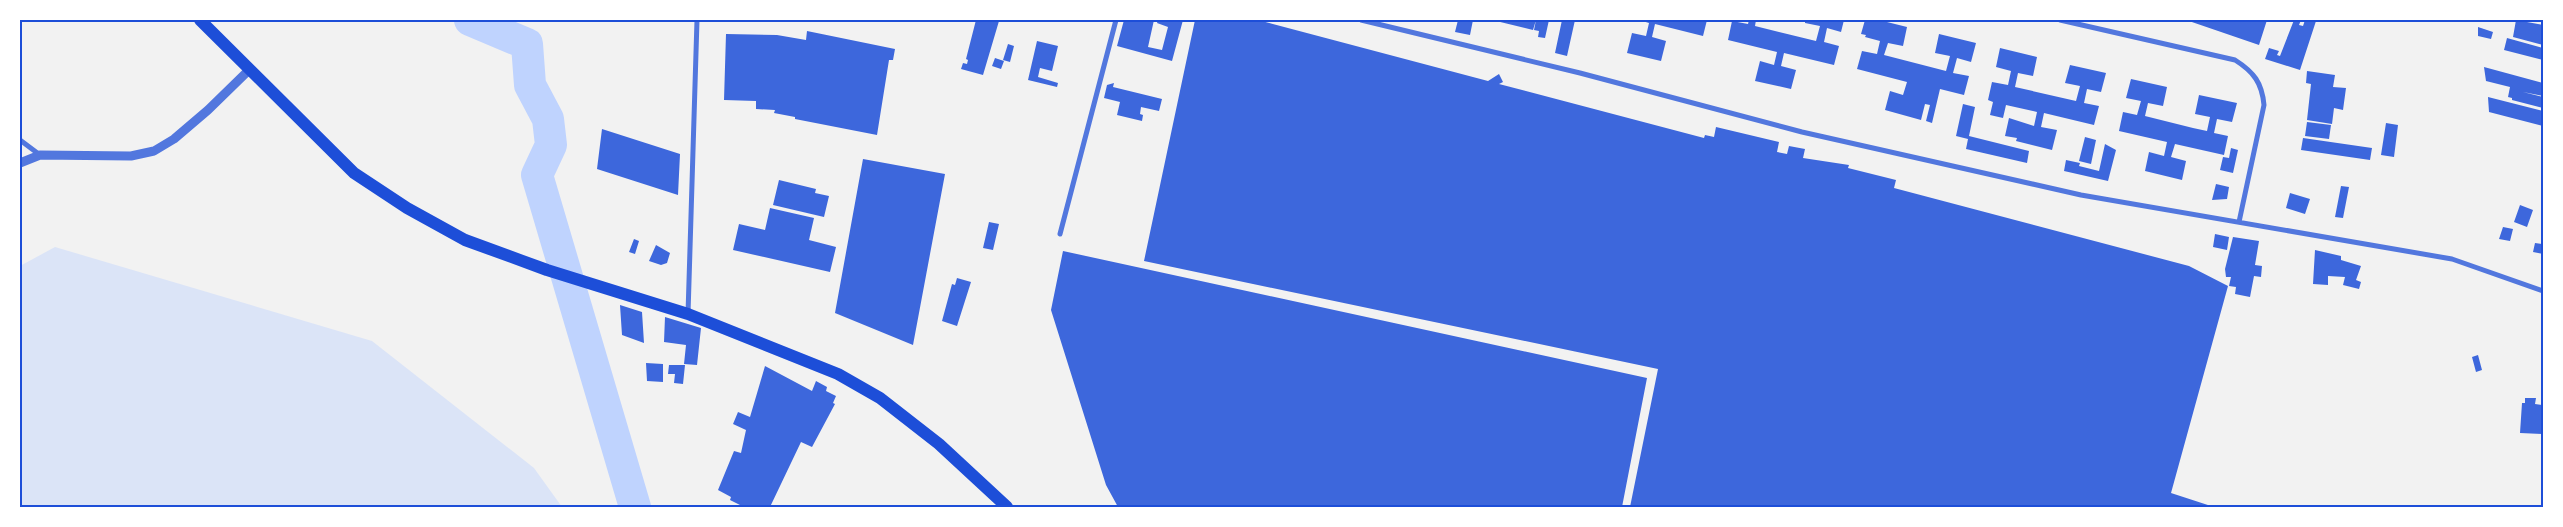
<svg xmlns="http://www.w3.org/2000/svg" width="2563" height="527" font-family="Jost,sans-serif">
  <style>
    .green { fill: #dbe4f7 }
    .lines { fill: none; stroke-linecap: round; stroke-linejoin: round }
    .river { stroke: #bfd3fe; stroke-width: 32 }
    .building { fill: #3d67dc }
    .minor { stroke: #5277de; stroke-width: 5 }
    .tertiary { stroke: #5277de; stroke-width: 9 }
    .primary { stroke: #1d4ed8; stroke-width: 12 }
    .neatline { fill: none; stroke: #1d4ed8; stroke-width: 2 }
  </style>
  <rect width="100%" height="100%" fill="#f2f2f2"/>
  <path class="green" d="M55,247L372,341L534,468L562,507H20V266Z"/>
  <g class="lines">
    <path class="river" d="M470,20L527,44L530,85L548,119L551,145L537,175L635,507"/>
  </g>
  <path class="building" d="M976,20L999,21L983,75L961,69L963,63L967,64L968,60L966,59Z
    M1124,20H1154L1148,47L1162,50L1168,27L1157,23L1158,20H1183L1172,61L1117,46Z
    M1195,20H1258L1488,81L1499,74L1503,82L1499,84L1704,138L1705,135L1714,137L1716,127L1779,142L1777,152L1787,154L1789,146L1805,149L1803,158L1849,165L1848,168L1896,180L1894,188L2189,266L2228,286L2171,493L2214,507H1630L1658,369L1144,261Z
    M1458,20H1473L1470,35L1455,32Z
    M1492,20H1536L1533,30Z
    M1536,20H1549L1545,38L1538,37L1539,31L1534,30Z
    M1562,20H1575L1567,56L1555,53Z
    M1639,20H1707L1703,36L1655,24L1652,37L1666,41L1661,61L1627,53L1632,33L1646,36L1649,23Z
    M1749,20H1756L1755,26L1816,41L1820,26L1805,23V20H1844L1841,32L1827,28L1824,42L1839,46L1834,65L1784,53L1781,66L1796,70L1791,89L1755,81L1760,61L1774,65L1777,52L1728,40L1732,21L1748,24Z
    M1865,20H1879L1907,27L1903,46L1888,43L1884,55L1946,71L1950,56L1935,53L1939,34L1976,43L1971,62L1957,58L1953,73L1969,76L1964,95L1940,89L1932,123L1926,121L1930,105L1925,104L1921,120L1885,110L1890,91L1903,95L1907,82L1857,69L1862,51L1877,54L1880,41L1865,37L1866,35L1861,34Z
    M2186,20H2267L2259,45Z
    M2294,20H2301L2299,25L2303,26L2305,20L2316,21L2300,70L2265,59L2269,48L2279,51L2277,55L2280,56Z
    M2516,20L2543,25V45L2513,37Z
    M2478,27L2493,32L2491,39L2478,36Z
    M807,31L895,49L893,60H889L877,135L795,119V117L774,113L775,110L756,109V101L724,100L726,34L777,35L806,40Z
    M2507,38L2543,48V60L2504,50Z
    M1037,41L1058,46L1052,71L1040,68L1038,77L1058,83L1057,87L1028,80Z
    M1008,44L1014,46L1010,62L1003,60Z
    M2000,48L2037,57L2033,76L2018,73L2015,87L2076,101L2080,86L2065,83L2070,65L2106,73L2101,92L2087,89L2084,103L2099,106L2094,125L2044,113L2041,127L2057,130L2052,150L2016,141L2017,138L2005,136L2009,118L2034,126L2037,112L2006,105L2003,118L1990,115L1993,102L1988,100L1992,82L2008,85L2011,71L1996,67Z
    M995,58L1004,61L1001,69L992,66Z
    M2484,67L2543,83V96L2523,92L2543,97V108L2512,100V98L2508,97L2510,87L2486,81Z
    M2307,71L2335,75L2333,87L2346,88L2343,110L2334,108L2332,124L2307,120L2311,84L2306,83Z
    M2131,79L2167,87L2163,106L2148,103L2145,116L2193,128L2207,131L2210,117L2195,114L2199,95L2237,103L2232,122L2217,119L2214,133L2228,136L2224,155L2175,144L2171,157L2186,161L2182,180L2145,171L2149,152L2164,156L2167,142L2119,131L2123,112L2137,115L2141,101L2126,98Z
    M1114,83L1113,87L1162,99L1159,111L1141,107L1140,114L1143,115L1142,121L1117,115L1120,102L1104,98L1107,85Z
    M2488,97L2543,111V126L2489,112Z
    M1963,104L1975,107L1969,136L2029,151L2027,163L1966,149L1968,139L1956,136Z
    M2307,122L2331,125L2329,139L2305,136Z
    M2386,123L2398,125L2394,157L2381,155Z
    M602,129L680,154L678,195L597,169Z
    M2085,137L2096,140L2091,164L2079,161Z
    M2303,138L2372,148L2370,160L2301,150Z
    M2105,144L2116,150L2108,181L2064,171L2066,160L2080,163L2079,166L2099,171Z
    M2231,148L2238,150L2233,173L2220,170L2223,157L2229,158Z
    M863,159L945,174L913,345L835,313Z
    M779,180L816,189L815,193L829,196L824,217L773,205Z
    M2216,184L2229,187L2227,199L2212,200Z
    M2341,186L2349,187L2343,218L2335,217Z
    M2290,193L2310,199L2305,214L2286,208Z
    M2520,205L2533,210L2527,227L2514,222Z
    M770,208L814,218L809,240L836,247L830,272L733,250L739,224L765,230Z
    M989,222L999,224L993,250L983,248Z
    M2503,227L2513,229L2510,241L2499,239Z
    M2215,234L2229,237L2227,250L2213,247Z
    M2233,237L2259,241L2255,265L2262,266L2261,277L2254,276L2250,297L2235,294L2236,287L2229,286L2231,277H2226L2225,269Z
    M634,239L639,241L635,254L629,252Z
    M2535,243L2543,244V254L2533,252Z
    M656,245L670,253L667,263L661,265L649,261Z
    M2315,250L2341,256V260L2361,266L2356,280L2361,282L2359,289L2343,285L2345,277L2328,276V285L2313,284Z
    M1063,251L1647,378L1622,507H1118L1106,485L1051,310Z
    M957,278L971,282L957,326L942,321L952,284L955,285Z
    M620,305L642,312L644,343L622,335Z
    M665,317L701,328L697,365L684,364L686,345L664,342Z
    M2478,355L2482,370L2476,372L2472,357Z
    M646,363L663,364V382L647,381Z
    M669,365H685L683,384L674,383L675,374H668Z
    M765,366L812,391L816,381L827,387L826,391L836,396L833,403L835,404L812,447L801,442L770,507H744L730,500L731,497L718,490L734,451L741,453L746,430L733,424L738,412L750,417Z
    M2525,398H2536L2535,404L2543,405V434L2520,433L2522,403H2525Z"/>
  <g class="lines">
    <path class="minor" d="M1361,20L1580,73L1802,132L2081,195L2452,259L2543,291
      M2060,20L2235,60C2254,72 2262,83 2264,105L2239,222
      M20,140L40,155
      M1060,234L1116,20
      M688,314L697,20"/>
    <path class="tertiary" d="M20,163L40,155L131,156L154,151L174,139L208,110L249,70"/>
    <path class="primary" d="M200,20L354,173L407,208L465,240L547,270L688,314L838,374L880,398L939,444L1007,507"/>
  </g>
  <rect width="2563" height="527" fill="none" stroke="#ffffff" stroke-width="42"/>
  <rect x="21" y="21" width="2521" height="485" class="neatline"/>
</svg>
